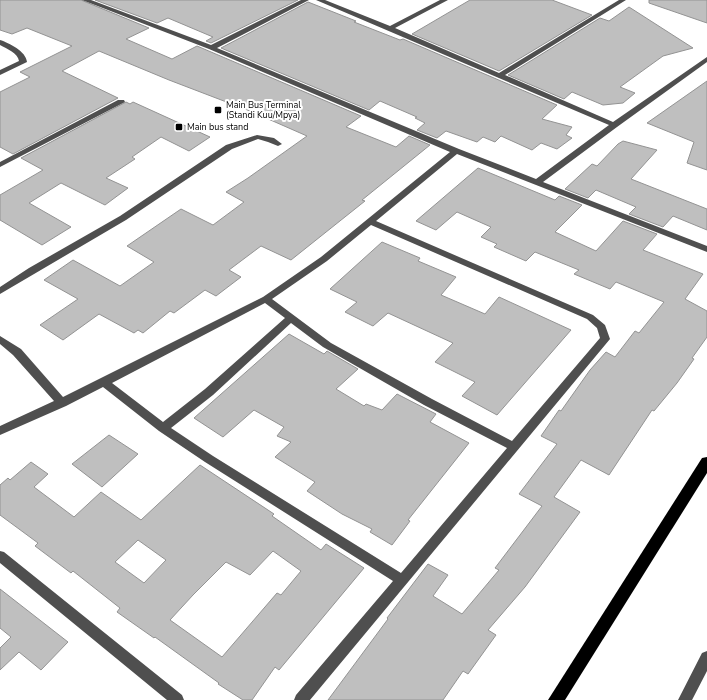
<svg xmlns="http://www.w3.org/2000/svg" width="707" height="700" font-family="'Nunito Sans',sans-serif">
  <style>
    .building { fill: #bfbfbf; stroke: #939393; fill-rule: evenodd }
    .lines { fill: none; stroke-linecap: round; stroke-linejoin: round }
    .minor { fill: #4f4f4f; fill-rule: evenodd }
    .highway { fill: #000; fill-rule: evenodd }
    .poi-dot { fill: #000; stroke: #fff; stroke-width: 1.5 }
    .labels { text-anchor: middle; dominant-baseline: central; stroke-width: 4; stroke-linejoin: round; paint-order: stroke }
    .far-poi-label { font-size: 9px; fill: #000; stroke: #fff; text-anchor: start }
  </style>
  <rect width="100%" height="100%" fill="#fff"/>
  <path class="building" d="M0,0H81L149,28L126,39L172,59L197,46L361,116L346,127L396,147L409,136L430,145L362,200L365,201L291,260L261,246L229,270L241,277L216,296L205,290L174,313L170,311L143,333L138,330L134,333L99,314L63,340L40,325L78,299L44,280L73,260L120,286L154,262L127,246L181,209L213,225L244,202L226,192L248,178L307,136L250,111L169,80L99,51L62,71L118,98L13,154L0,147V92L30,77L20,72L72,46L27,28L12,34L0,30Z
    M95,0H298L211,43L206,41L213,37L168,18L157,23Z
    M470,0H552L592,15L499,71L412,34Z
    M649,0H707V23L649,3Z
    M308,2L356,21L354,22L400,40L403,39L557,105L542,119L572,127L566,135L572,138L557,149L541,143L532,150L501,136L495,142L483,137L477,142L446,131L437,138L417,130L425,123L415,118L417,117L380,101L369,110L221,48Z
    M629,7L693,48L663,56L620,87L635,93L623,103L603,105L572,92L564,99L508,75L600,18L609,21Z
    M707,81V170L687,163L694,142L647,123Z
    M126,102L130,104L133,102L210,137L189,151L161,137L132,157L135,159L106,178L128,188L105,205L61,183L29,203L71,227L42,245L0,220V195L43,170L21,158Z
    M623,141L657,150L631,179L707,209V230L673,216L663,227L629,214L636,207L596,190L588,198L565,189L592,164L597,166L618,144Z
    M478,168L555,200L559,196L582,205L555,232L596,251L623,221L657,234L643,250L703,274L685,299L707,311V337L692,358L694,359L677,383L654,411L652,410L609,475L581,460L554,497L580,512L525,587L488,630L496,635L468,674L463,671L443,700H328L388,619L387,618L428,564L448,575L433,596L462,614L499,570L495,568L542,506L519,494L557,444L541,436L559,410L561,411L590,370L606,352L615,357L635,331L639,333L664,302L616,282L610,289L574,274L579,270L535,252L526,261L494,247L497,244L481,237L491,227L457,212L436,230L416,221Z
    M382,242L420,258L418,261L456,277L441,295L485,314L499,297L571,330L497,415L462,396L475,382L435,362L453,343L388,313L373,326L345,312L357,302L330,289Z
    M289,334L324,354L327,351L358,369L336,389L364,406L366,404L382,410L397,394L436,414L430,422L469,443L408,520L410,521L392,545L370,532L372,529L342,514L307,491L315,482L275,457L291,442L277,436L284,427L254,410L223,437L194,418Z
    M109,435L138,454L102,487L72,464Z
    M31,462L48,474L34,487L74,517L101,492L141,520L200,465L274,514L272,516L321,550L326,544L364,568L279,670L275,667L252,700H243L218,684L219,683L155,637L154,638L117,612L120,608L73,571L71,573L35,546L38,543L0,515V485L8,478L10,480ZM138,540L166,560L144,583L115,562ZM273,551L301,571L281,595L277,593L222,657L170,620L193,595L226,562L250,575Z
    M0,589L68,642L41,670L19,652L0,670V648L11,637L0,628Z"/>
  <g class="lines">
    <path class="minor" d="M82,0H91L211,45L301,0H309L217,48L459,149L536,179L609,125L316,0H325L390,26L440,0H448L395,28L499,73L619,0H626L505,75L613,122L707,57V62L617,127L543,182L707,246V252L457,154L376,221L593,315L605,325L610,339L310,700H294L296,695L393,581L205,462L159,431L103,387L66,406L0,435V426L54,401L13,355L0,344V336L21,349L63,397L263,297L321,257L450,152L209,49ZM371,225L587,319L597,328L600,338L512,441L432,399L331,343L272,299L327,261ZM265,303L285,318L205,389L163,422L112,383ZM291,323L323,347L424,405L507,448L401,573L213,456L171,428L213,395Z
      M0,40C9,43 26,51 27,62L0,75V70L19,61C18,53 7,49 0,45Z
      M118,100H124L125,102L0,167V162Z
      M257,135L274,138L282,144L278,146L268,142L258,139L232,149L126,220L0,294V287L29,268L120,216L226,145Z
      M0,551L4,552L182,695L184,700H167L0,563Z
      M707,651V671L692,700H678L702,653Z"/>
    <path class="highway" d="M707,457V473L565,700H548L702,458Z"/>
  </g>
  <g class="poi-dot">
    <rect x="214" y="106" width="8" height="8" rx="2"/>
    <rect x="175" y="123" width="8" height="8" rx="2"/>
  </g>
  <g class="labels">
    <g class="far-poi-label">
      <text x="226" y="105">Main Bus Terminal<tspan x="226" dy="10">(Standi Kuu/Mpya)</tspan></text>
      <text x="187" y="127">Main bus stand</text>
    </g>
  </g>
</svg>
